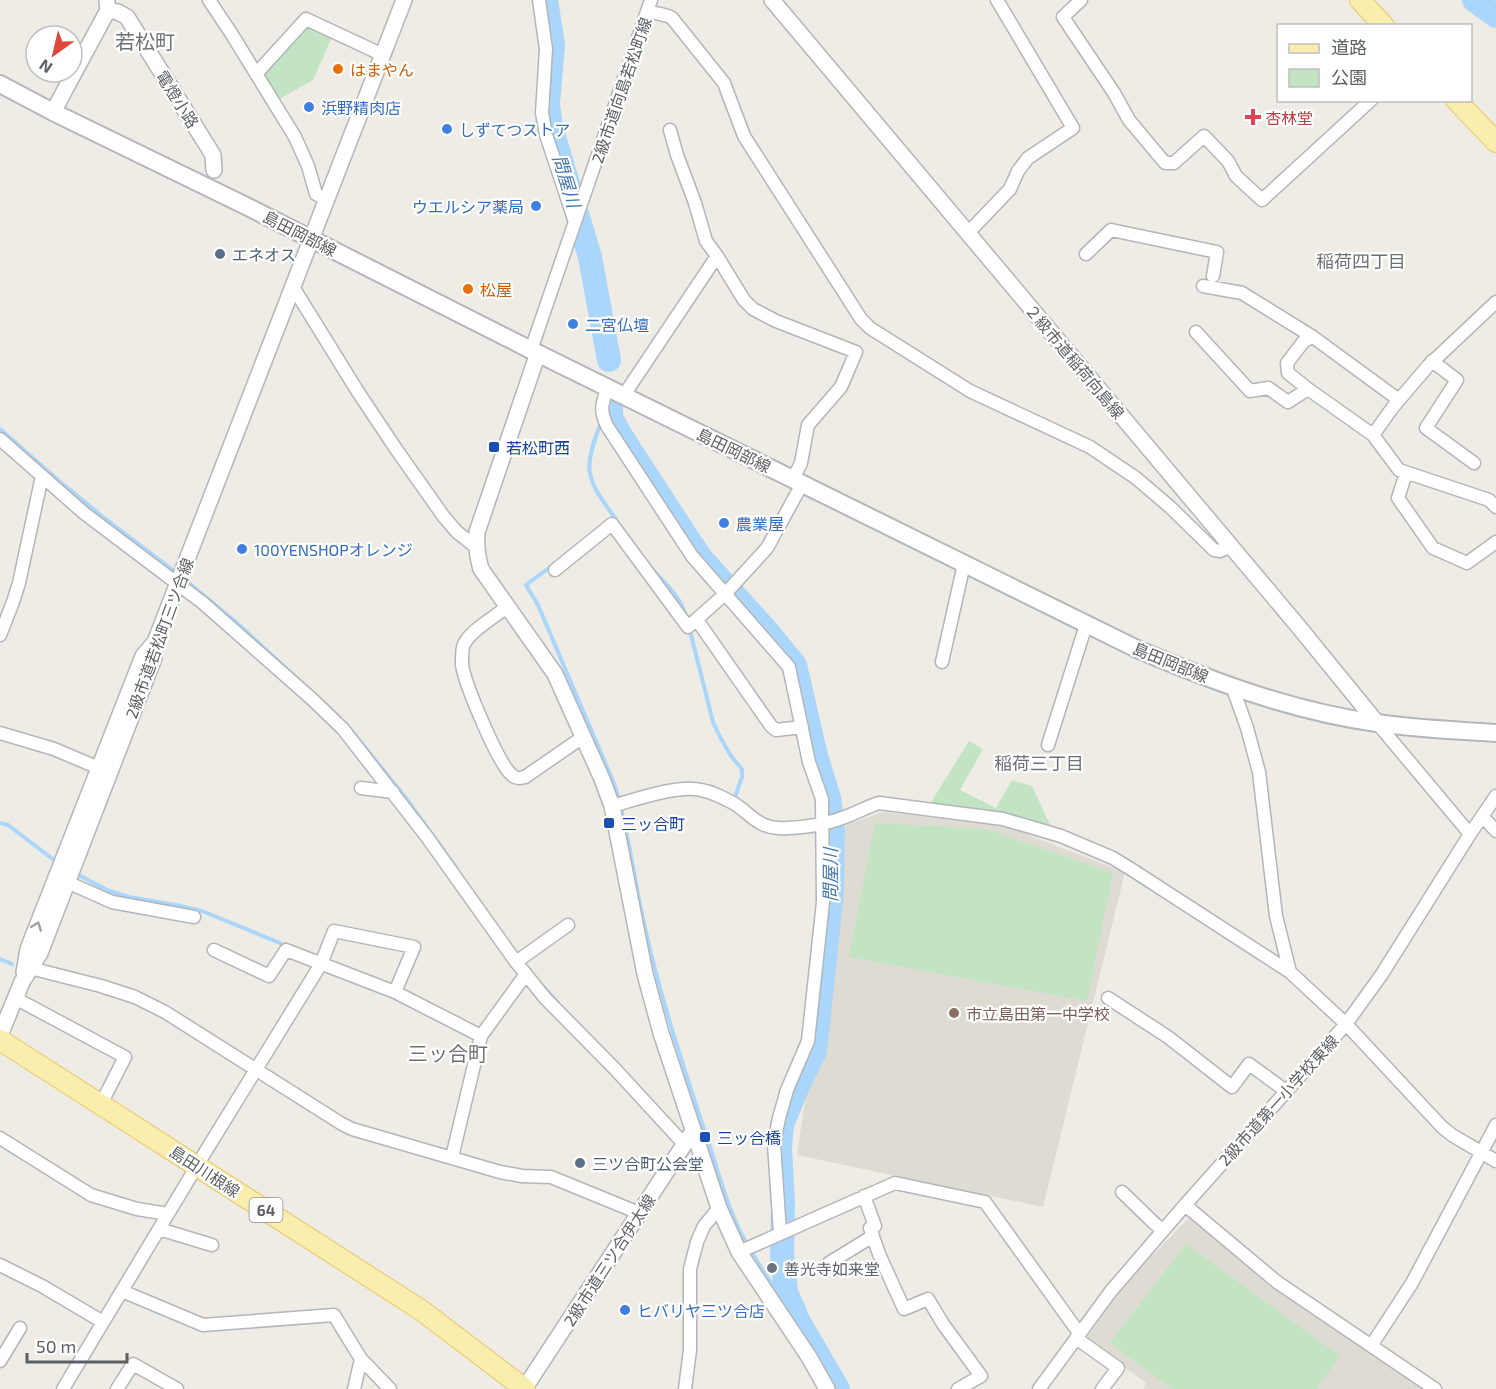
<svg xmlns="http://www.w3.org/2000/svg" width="1496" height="1389" font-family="'Exo 2','Noto Sans JP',sans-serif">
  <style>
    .education { fill: #dedbd3 }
    .green { fill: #c3e4c3 }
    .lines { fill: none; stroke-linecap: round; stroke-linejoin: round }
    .stream { stroke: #a9d6fa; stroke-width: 4 }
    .river { stroke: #a9d6fa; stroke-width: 24 }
    .minor-casing { stroke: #b2b5b9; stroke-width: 15 }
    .tertiary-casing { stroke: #b2b5b9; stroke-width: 18 }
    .secondary-casing { stroke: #b3b7bb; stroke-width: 20 }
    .primary-casing { stroke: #e9c463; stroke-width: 22 }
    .minor { stroke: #fff; stroke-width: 12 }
    .tertiary { stroke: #fff; stroke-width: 15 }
    .secondary { stroke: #fff; stroke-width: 16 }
    .primary { stroke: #faeeae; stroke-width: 20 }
    .oneway { stroke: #9da0a2 }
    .food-dot { fill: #e8710a; stroke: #fff; stroke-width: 2 }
    .shop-dot { fill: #3f7fe0; stroke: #fff; stroke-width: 2 }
    .health-dot { fill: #e0444e; stroke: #fff; stroke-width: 2 }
    .service-dot { fill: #5c6f8a; stroke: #fff; stroke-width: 2 }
    .transit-dot { fill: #1a4fb4; stroke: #fff; stroke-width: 2 }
    .education-dot { fill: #8d6e63; stroke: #fff; stroke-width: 2 }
    .worship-dot { fill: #6b7280; stroke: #fff; stroke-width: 2 }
    .labels { text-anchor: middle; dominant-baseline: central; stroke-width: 4.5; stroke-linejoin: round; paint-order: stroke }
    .shield { fill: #fff; stroke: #8d9092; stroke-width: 1.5 }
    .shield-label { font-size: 15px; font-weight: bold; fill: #5c6064 }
    .food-label { font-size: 16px; fill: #c56008; stroke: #fff; text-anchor: start }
    .street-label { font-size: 16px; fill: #5c6064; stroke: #fff }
    .shop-label { font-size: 16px; fill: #366cbe; stroke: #fff; text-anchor: start }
    .health-label { font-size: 16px; fill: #be3a42; stroke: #fff; text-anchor: start }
    .service-label { font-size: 16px; fill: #4e5e75; stroke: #fff; text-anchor: start }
    .transit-label { font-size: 16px; fill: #164399; stroke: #fff; text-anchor: start }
    .education-label { font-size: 16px; fill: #785e54; stroke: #fff; text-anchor: start }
    .worship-label { font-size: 16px; fill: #5b616d; stroke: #fff; text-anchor: start }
    .water-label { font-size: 18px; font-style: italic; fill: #4678ab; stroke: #fff }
    .neighbourhood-label { font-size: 18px; fill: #6e7276; stroke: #fff }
    .quarter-label { font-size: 20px; fill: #6e7276; stroke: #fff }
  </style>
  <rect width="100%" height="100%" fill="#eeece5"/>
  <path class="education" d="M883,812L1007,827L1125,872L1043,1207L797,1155L846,825Z
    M1190,1217L1425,1389H1143L1146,1383L1086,1339L1128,1280Z"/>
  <path class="green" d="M313,26L332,37L313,80L278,100L264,72L302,29Z
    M969,741L983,749L960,790L996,808L1012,780L1032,786L1050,825L1049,829L935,806L931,802Z
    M875,823L986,829L1113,873L1087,1001L849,957Z
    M1186,1244L1340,1356L1317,1389H1172L1110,1343Z"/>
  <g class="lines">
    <path class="stream" d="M606,414L611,406
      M601,423C596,435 587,460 590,473C593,490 606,505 615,518L611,522
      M0,429L58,480L103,517L178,574
      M554,564L526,585L538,605L615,786C629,832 634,881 645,928C661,1000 684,1069 707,1138C719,1173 728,1212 747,1244
      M653,570C666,584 681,597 686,617
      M184,579L237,623L340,718
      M689,627L713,722L720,737L731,756L742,769V777L735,797
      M347,725L405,797L457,869
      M0,823L8,825L58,863
      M75,873L107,890L129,897L176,905L202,911L280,943
      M0,959L12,964
      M541,984L558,1003
      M711,1166L719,1175
      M751,1251L763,1271L799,1322"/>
    <path class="river" d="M546,0L553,45L548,104L551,127L590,257L609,360
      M1474,0L1496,16
      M611,406V417L620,434L688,539L701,558L768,632L795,665L816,756L829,798L833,829L832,892L815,1051L797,1088L782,1125L780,1148L783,1202L782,1254L786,1292L799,1322L838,1389"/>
    <g class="minor-casing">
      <path id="minor" d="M209,0L231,33L295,137L308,166L316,194L327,200
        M539,0L546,49L542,113L546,135L575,222
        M1081,0L1063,17L1114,93L1129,120L1165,163H1174L1204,136L1228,161L1236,176L1262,200L1371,100
        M648,11C656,14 665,14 672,18L724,83L744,136L861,319L870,328L970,391L1090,447L1136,478L1170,507L1214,550L1220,551L1232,546
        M256,74L306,19L383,55
        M670,130L677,155L695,203L706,241L717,256L744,300L753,309L776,321L856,352L841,387L808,425L801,463L793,479
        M968,233L1010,189L1018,171L1028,158L1073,128L997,0
        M1086,254L1111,230L1217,252L1213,276
        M1203,286L1242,293L1313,337
        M293,287L358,392L396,449L444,517L457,532L476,547
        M1496,302L1428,366L1393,407L1373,435L1399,470L1489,500L1496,507
        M1196,332L1250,391L1268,388L1288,402L1308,389
        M531,350L651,0
        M1432,361L1457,380L1426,428L1474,463
        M608,387C602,404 599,409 607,426L692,556L789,667L809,762L822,799L823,902L808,1041L787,1090L779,1118L774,1144L780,1233
        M624,395L717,256
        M1373,435L1308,389L1288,373L1287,363L1304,341L1313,337L1399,400
        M0,439L84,513L203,603L313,700L343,729L427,837L516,962L545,998L614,1068L684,1144
        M1406,473L1398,498L1433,548L1467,563L1496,542
        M555,570L612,524L688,627L725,594L767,548L802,484
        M507,607C496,616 466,633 463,647C462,652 462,660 462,665C465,684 498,764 512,775C516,779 520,778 525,777L583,737
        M697,620L771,726L776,730L802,727
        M0,635L13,602L19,583L42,476
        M942,662L964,564
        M1232,686L1247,728L1259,772L1276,916L1290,972
        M1377,723L1470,834
        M0,733L54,749L106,771
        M1048,745L1086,625
        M361,788L393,792
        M612,806C634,800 679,784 701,790C713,792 724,798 735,804C750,814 758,827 778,828C801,829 829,824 850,815C860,811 869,806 879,803L1003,819L1061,836L1113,858L1134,871L1290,972L1346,1024L1442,1127L1452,1135L1496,1161
        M1482,816L1496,831
        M67,882L112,902L194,917
        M214,950L269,976L286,950L395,992L481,1036
        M516,962L568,925
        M30,968L101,986L135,997L165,1012L342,1124L352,1129L500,1172L522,1176L551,1177L639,1213
        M15,998L125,1057L101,1104
        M1108,998L1168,1037L1232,1087L1249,1064L1286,1091
        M0,1138L91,1195L137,1209L168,1214
        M452,1157L481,1036L526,974
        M1122,1192L1155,1224L1163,1230
        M864,1196L875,1226L870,1228L879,1254L904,1309L928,1299L943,1324L981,1376L958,1389
        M1185,1205L1277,1282L1435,1389
        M159,1229L212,1245
        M739,1252L895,1183L985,1202L1079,1333
        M829,1263L873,1236
        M0,1265L42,1286L103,1322
        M122,1291L203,1325L334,1315L361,1359L390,1389
        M1076,1338L1118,1368L1102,1389
        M1371,1346L1412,1283L1496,1125
        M0,1361L20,1328
        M63,1389L204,1154L321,964L334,931L414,947L395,992
        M117,1389L133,1364L177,1389
        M354,1389L361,1359
        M685,1389L690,1350V1269L697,1242L704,1226L719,1208
        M1039,1389L1111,1291L1185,1205L1346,1024L1382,974L1470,834L1496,796"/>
    </g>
    <g class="tertiary-casing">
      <path id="tertiary" d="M772,0L1298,626L1377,723
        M108,10L118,12L127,17L213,155L214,170
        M53,112L108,10L107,2
        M538,353L477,532C476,546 477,556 481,569L555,674L602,779L612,806L645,974L661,1033L719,1208L739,1252L809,1357L827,1389
        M24,972L28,949L143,656L155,642
        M0,1035L22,982L40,953L154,658L155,642L404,0
        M524,1389L693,1131"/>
    </g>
    <g class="secondary-casing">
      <path id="secondary" d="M0,84L53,112L244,205L531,350L1137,649C1214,682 1295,712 1377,723C1416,729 1457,730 1496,733"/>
    </g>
    <g class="primary-casing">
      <path id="primary" d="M1360,0L1384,26
        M1456,100L1496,142
        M0,1040L421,1310L525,1389"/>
    </g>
    <use href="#minor" class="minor"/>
    <use href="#tertiary" class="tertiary"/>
    <use href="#secondary" class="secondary"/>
    <use href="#primary" class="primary"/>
  </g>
  <defs><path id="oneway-chevron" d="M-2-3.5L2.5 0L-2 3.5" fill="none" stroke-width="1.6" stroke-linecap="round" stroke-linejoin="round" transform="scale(1.5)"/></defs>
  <use class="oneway" href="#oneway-chevron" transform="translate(37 926) rotate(-69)"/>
  <g class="food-dot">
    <circle cx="338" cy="69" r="6"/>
    <circle cx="468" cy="289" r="6"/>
  </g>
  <g class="shop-dot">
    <circle cx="309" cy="107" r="6"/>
    <circle cx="447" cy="129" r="6"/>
    <circle cx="536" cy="206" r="6"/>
    <circle cx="573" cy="324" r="6"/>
    <circle cx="724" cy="523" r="6"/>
    <circle cx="242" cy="549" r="6"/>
    <circle cx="625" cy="1310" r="6"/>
  </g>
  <path class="health-dot" d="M1250 108h6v6h6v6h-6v6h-6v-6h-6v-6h6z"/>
  <g class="service-dot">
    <circle cx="220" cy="254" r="6"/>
    <circle cx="580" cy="1163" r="6"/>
  </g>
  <g class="transit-dot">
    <rect x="488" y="441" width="12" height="12" rx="3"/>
    <rect x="603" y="817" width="12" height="12" rx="3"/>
    <rect x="699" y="1131" width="12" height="12" rx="3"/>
  </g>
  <circle class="education-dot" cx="954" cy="1013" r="6"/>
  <circle class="worship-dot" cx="772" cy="1268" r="6"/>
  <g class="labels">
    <rect class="shield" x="249.5" y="1198" width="33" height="24" rx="4.5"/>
    <g class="shield-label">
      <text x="266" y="1210">64</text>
    </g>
    <g class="food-label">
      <text x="350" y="69">はまやん</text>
      <text x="480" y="289">松屋</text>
    </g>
    <g class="street-label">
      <text transform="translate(621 90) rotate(-71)">2級市道向島若松町線</text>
      <text transform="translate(178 99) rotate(58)">電燈小路</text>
      <text transform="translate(300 233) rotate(27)">島田岡部線</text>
      <text transform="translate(1075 361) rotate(50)">２級市道稲荷向島線</text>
      <text transform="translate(734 450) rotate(26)">島田岡部線</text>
      <text transform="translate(159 638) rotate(-70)">2級市道若松町三ツ合線</text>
      <text transform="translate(1171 662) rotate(22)">島田岡部線</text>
      <text transform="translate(1278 1100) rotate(-48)">2級市道第一小学校東線</text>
      <text transform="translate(205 1171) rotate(33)">島田川根線</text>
      <text transform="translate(609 1260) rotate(-57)">2級市道三ツ合伊太線</text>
    </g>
    <g class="shop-label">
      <text x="321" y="107">浜野精肉店</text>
      <text x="459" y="129">しずてつストア</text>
      <text x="524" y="206" text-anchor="end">ウエルシア薬局</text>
      <text x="585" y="324">二宮仏壇</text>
      <text x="736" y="523">農業屋</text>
      <text x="254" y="549">100YENSHOPオレンジ</text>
      <text x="637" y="1310">ヒバリヤ三ツ合店</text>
    </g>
    <g class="health-label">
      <text x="1265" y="117">杏林堂</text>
    </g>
    <g class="service-label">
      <text x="232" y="254">エネオス</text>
      <text x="592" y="1163">三ツ合町公会堂</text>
    </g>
    <g class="transit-label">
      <text x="506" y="447">若松町西</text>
      <text x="621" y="823">三ッ合町</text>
      <text x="717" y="1137">三ッ合橋</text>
    </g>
    <g class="education-label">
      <text x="966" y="1013">市立島田第一中学校</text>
    </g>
    <g class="worship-label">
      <text x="784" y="1268">善光寺如来堂</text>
    </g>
    <g class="water-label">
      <text transform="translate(567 181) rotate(73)">問屋川</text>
      <text transform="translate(830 875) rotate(-90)">問屋川</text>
    </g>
    <g class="neighbourhood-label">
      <text x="1361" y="261">稲荷四丁目</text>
      <text x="1039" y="763">稲荷三丁目</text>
    </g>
    <g class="quarter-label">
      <text x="145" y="41">若松町</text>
      <text x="448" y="1053">三ッ合町</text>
    </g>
  </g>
  <rect x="1277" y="24" width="195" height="78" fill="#ffffff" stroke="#bebfc1" stroke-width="1.5"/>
  <rect x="1289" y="44" width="30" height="9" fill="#faeeae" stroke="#bebfc1" stroke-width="1.5"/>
  <text x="1331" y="54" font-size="18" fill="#5c6064">道路</text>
  <rect x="1289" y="69" width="30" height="18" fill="#c3e4c3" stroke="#bebfc1" stroke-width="1.5"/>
  <text x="1331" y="84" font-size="18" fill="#5c6064">公園</text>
  <g transform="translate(54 54) rotate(214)"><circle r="28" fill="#ffffff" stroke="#bebfc1" stroke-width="1.5"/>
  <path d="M0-4.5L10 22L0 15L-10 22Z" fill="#df473a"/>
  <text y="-9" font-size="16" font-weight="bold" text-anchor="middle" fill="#5c6064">N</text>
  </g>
  <path d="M27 1353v9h100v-9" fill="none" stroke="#5c6064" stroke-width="3"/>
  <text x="36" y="1353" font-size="18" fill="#5c6064" stroke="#ffffff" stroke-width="4.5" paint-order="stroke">50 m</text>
</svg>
